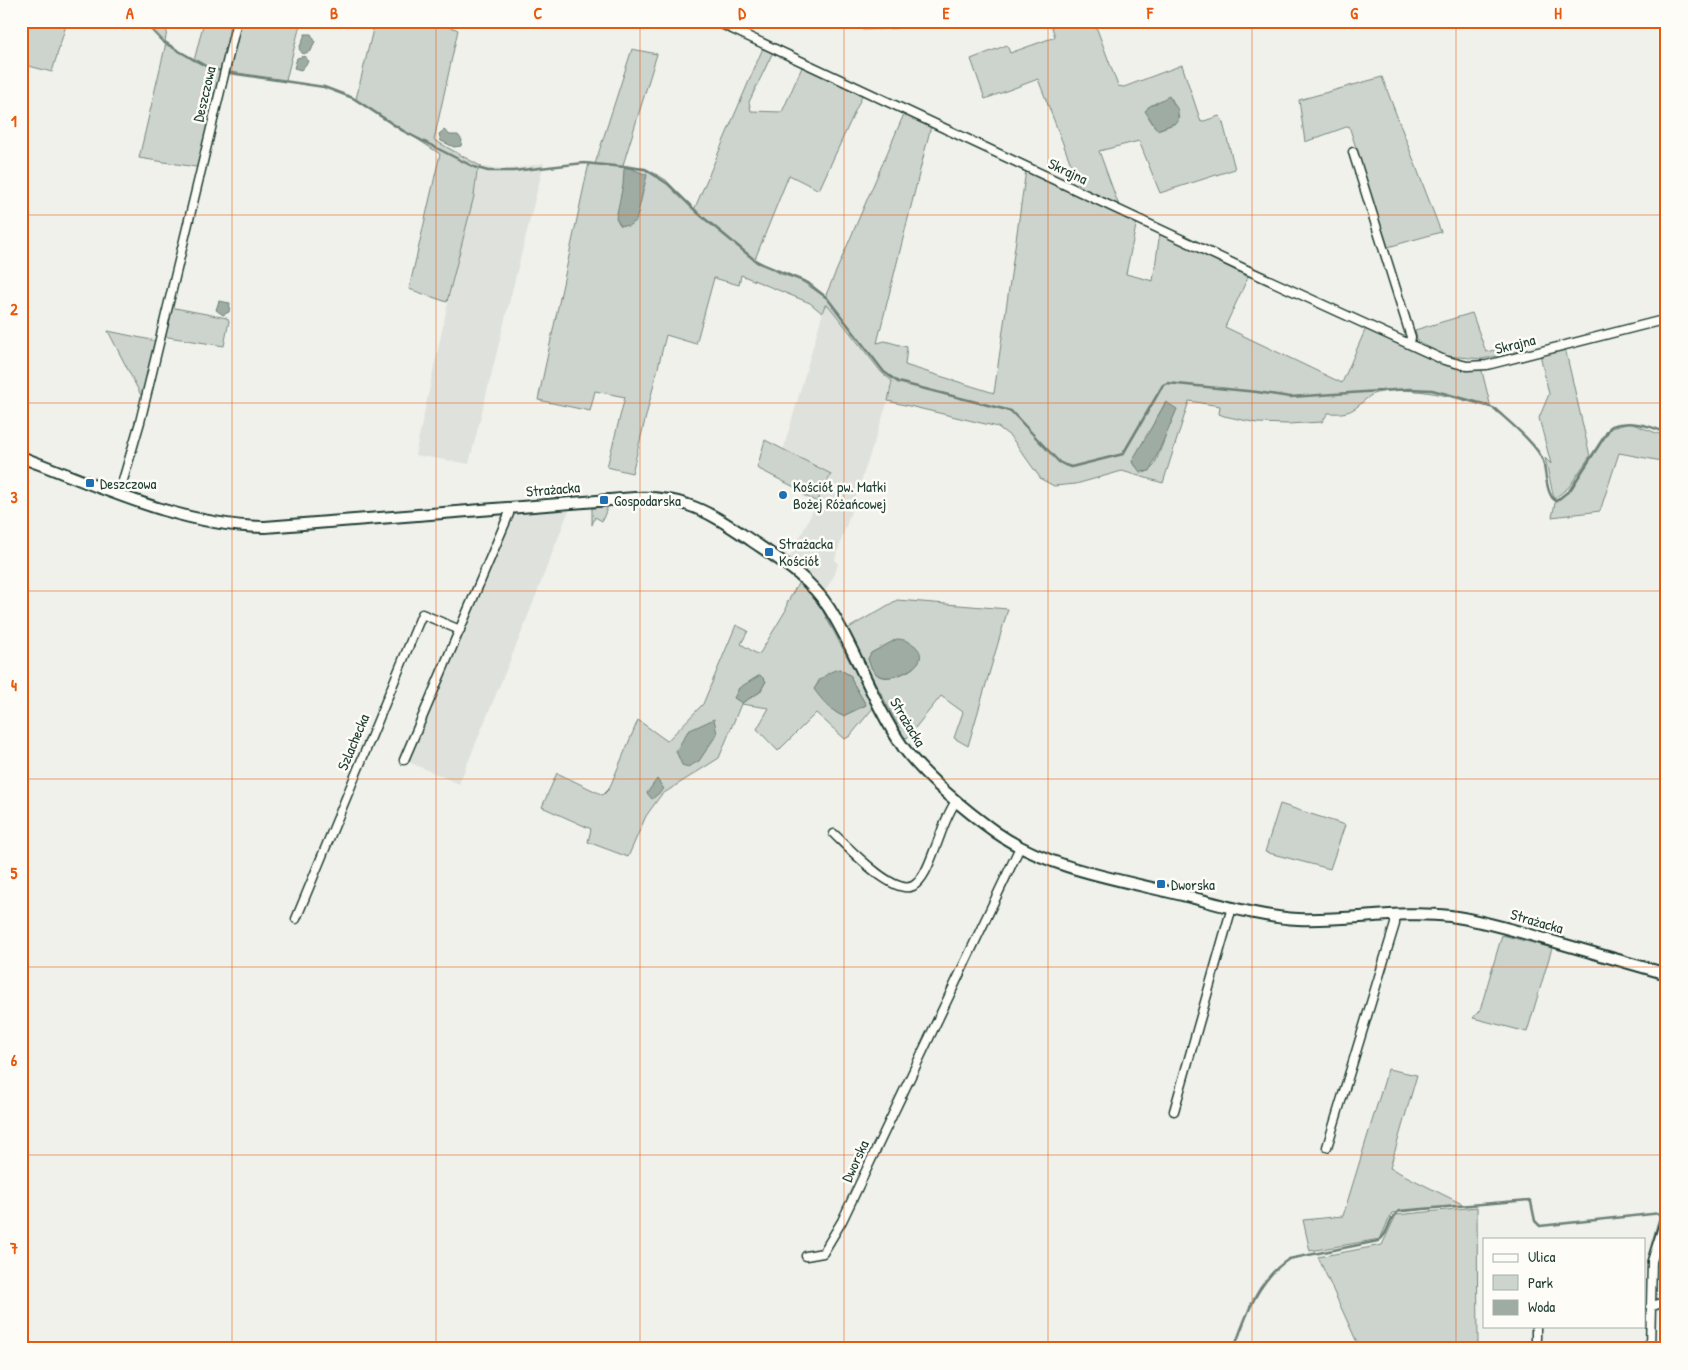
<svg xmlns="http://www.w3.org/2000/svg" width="1688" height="1370" font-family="'Patrick Hand',sans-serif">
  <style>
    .built { fill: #dfe2dc }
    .green { fill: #cdd3cd; stroke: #768880; fill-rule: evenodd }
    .water { fill: #9faca4; stroke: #6c8077 }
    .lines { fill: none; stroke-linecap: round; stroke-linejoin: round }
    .stream { stroke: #6c8077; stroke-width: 2.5 }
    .minor-casing { stroke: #1f3d34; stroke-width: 11 }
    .tertiary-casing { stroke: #1f3d34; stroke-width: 14 }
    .minor { stroke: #fdfcf7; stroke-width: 8 }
    .tertiary { stroke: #fdfcf7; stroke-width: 10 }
    .grid { fill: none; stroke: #e8590c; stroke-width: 1; stroke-opacity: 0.55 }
    .poi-dot { fill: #1f6fb2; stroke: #fdfcf7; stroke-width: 2 }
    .labels { text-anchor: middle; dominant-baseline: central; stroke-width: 5; stroke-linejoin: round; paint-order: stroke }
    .street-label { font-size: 15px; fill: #1f3d34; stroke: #fdfcf7 }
    .poi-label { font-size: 15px; fill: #1f3d34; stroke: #fdfcf7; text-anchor: start }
    .neatline { fill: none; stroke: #e8590c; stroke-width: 2 }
    .grid-label { font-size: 16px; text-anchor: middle; font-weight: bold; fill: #e8590c }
  </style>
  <rect width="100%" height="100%" fill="#f0f1eb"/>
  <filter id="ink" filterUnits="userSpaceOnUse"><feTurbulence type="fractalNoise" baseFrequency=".02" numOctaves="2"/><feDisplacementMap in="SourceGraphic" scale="10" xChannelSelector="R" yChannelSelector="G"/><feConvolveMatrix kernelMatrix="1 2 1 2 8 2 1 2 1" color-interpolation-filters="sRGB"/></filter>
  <g filter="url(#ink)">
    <path class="built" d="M544,163L469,464L415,455L457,261L474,196L477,172L482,167L512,169Z
      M825,305H828L882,373L892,381L888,401L835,559L838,564L835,574L825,591L789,559L831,474L783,450Z
      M569,510L521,634L459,784L404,760L455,631L504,514Z"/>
    <path class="green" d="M22,21H65L66,25L52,72L21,64Z
      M145,21H169L165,41L194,61L204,21H301L286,80L223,71L202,168L139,158L166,43Z
      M375,21H437L458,30L434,140L482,167L477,172L474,196L447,302L409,289L440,154L356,99Z
      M859,21H913L897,28L863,30Z
      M1050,21H1094L1118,86L1124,87L1182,65L1201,122L1219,116L1222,119L1235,169L1160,193L1139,141L1099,151L1119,206L1137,221L1126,274L1153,281L1160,232L1248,277L1225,327L1342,383L1366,328L1371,326L1449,361L1480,363L1491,408C1453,397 1416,385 1376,393C1372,394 1370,396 1366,399C1352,412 1348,414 1328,413L1322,422L1288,424L1257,423L1224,416L1219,414L1220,406L1189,401L1163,483L1122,471L1076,484L1054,486L1041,479L1011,437L998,427L888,401L892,381L882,373L828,305H825L822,313L810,303L741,275L739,285L714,278L696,344L666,335L632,473L607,467L625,397L595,391L590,411L538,400L589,163L595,164L632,49L657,54L623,165L647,169L666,180L694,210L763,48L773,52L749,102L751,111L782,112L803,65L863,94L819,190L789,175L755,259L781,274L800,280L825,297L904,114L931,126L877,343L885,341L907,347L905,365L994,393L1026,170L1077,193L1079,185L1038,79L985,99L971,59L1007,45L1010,53L1055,37ZM1172,99L1179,117L1174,124L1157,130L1149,118L1148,107ZM1165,403L1176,410L1154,466L1145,473L1132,463Z
      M1382,77L1441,232L1388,247L1349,126L1305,142L1299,100Z
      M170,307L227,318L229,321L224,346L162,336Z
      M1472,313L1486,352L1520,344L1523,351L1482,359L1447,356L1418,344L1415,330Z
      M108,331L161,342L145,403Z
      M1565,348L1590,456L1569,487L1554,499L1545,458L1551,464L1539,418L1549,394L1540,354Z
      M1630,423L1667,437V462L1619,453L1600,511L1552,517L1555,503L1571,490L1611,428Z
      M765,440L831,474L817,502L803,495L802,491L757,468Z
      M618,505L608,506L602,521L595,517L592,525V508Z
      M799,582L818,602L874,707L850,736L845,739L816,713L778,751L757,729L769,708L741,704L719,758L661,795L646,816L628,857L588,842L591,829L542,807L557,773L603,795L609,789L638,720L667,741L703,704L736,625L748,631L741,644L757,654L760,653L786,610L787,603ZM839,669L851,676L852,681L866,705L843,716C830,711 824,699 815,689L819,680ZM766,681L760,692L742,703L735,698L739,688Z
      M897,600L1008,609L968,746L954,738L963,712L941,696L907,738L904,737L847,629ZM879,649L920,658C919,660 918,663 916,665C910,673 887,681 879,676C872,672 870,665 868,659L871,653Z
      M1280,804L1345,825L1330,869L1265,852Z
      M1502,935L1552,948L1527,1032L1473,1018L1480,1010Z
      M1388,1069L1417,1075L1390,1168L1464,1205L1392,1213L1380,1239L1310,1251L1303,1220L1343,1216Z
      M1477,1207L1478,1349H1360L1318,1257L1382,1245L1396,1215Z"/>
    <path class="water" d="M305,34H311L315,41L311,51L303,54L299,49Z
      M305,56L308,62L301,70L294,68L297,58Z
      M1169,96L1178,110V122L1157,130L1145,111L1150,106Z
      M444,130L450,135H458L462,140L461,146L454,147L441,141L439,134Z
      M627,167L647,175L636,221L628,226L620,225L616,218L623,185L624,169Z
      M219,301L230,303L229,312L223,315L216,310Z
      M1166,402L1177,409L1150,471L1140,472L1132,461Z
      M897,639C911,639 930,653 915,666C907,673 888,681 878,675C872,671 870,665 868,659L871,653Z
      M839,669L851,676L852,681L866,705L843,716C833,713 820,698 814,689C821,678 827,672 839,669Z
      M760,675L766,681L760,692L742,703L734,698L739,688Z
      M714,719L717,734L699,761L688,767L682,765L676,751L688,731Z
      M657,779L664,789L652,799L647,793Z"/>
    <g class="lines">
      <path class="stream" d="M143,21L163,42L209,68L230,73L324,87L353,98L403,131L474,167L488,171H513L584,163L645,169L668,184L699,214L757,262L808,283L827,298L884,372L898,382L1011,411L1059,462L1065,465L1071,467L1123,454L1163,385L1167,383L1257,392L1290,397L1409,389L1432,390L1487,405L1495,409C1508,421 1538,445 1543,461C1546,471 1546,496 1556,501L1570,490L1611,426C1630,420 1648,425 1667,433
        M1234,1349C1246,1315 1258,1279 1289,1259L1378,1241C1389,1235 1388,1218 1399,1211L1529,1200L1531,1202L1535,1221L1540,1226L1661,1213L1647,1262L1657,1266L1667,1264"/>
      <g class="minor-casing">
        <path id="minor" d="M715,21L1247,270L1444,360L1467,366L1487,365L1667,319
          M1353,152L1411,337L1410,344
          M119,494L140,422L237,21
          M404,760L509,514V508
          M834,834C848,847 893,896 913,886C925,879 931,858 936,846C942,831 947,813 957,800
          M296,919L422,614L460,630
          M1174,1111L1232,907
          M1327,1147L1395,924V916
          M806,1256L823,1253L842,1221L1020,847
          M1650,1307L1667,1301
          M1536,1326V1349
          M1650,1349L1652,1261L1667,1214"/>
      </g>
      <g class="tertiary-casing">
        <path id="tertiary" d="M21,457C99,486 180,526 265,527L635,498C653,497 671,499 688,505C712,513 731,527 752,541C780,560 810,578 829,608C857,652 873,704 903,747C925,777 966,811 997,833C1050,870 1123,880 1186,896C1222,905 1260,917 1298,919C1349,921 1400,910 1450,916C1480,920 1509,929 1538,937C1581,949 1624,962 1667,974"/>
      </g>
      <use href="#minor" class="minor"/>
      <use href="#tertiary" class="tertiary"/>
    </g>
  </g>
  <path class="grid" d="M232,21V1349M436,21V1349M640,21V1349M844,21V1349M1048,21V1349M1252,21V1349M1456,21V1349M21,215H1667M21,403H1667M21,591H1667M21,779H1667M21,967H1667M21,1155H1667"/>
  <g class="poi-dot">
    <rect x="85" y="478" width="10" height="10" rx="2.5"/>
    <circle cx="783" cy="495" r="5"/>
    <rect x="599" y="495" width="10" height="10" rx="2.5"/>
    <rect x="764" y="547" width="10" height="10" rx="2.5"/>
    <rect x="1156" y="879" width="10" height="10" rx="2.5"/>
  </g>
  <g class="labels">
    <g class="street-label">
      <text transform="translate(204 94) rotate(-77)">Deszczowa</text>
      <text transform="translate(1068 171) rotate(25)">Skrajna</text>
      <text transform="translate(1515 344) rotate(-14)">Skrajna</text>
      <text transform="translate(553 489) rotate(-5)">Strażacka</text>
      <text transform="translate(908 722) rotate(59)">Strażacka</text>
      <text transform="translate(353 742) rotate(-67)">Szlachecka</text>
      <text transform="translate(1537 921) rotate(16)">Strażacka</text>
      <text transform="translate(855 1161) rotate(-65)">Dworska</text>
    </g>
    <g class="poi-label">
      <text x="100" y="483">Deszczowa</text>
      <text x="793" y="486">Kościół pw. Matki<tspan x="793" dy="17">Bożej Różańcowej</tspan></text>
      <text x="614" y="500">Gospodarska</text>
      <text x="779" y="543">Strażacka<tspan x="779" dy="17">Kościół</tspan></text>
      <text x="1171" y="884">Dworska</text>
    </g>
  </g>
  <rect width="1688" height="1370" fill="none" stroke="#fdfcf7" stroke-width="55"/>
  <rect x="1483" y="1238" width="162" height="90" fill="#fdfcf7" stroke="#a4b0a9"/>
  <rect x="1493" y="1254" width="25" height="8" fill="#fdfcf7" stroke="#a4b0a9"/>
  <text x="1528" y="1262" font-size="15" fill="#1f3d34">Ulica</text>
  <rect x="1493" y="1275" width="25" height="15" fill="#cdd3cd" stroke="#a4b0a9"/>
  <text x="1528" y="1288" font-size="15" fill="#1f3d34">Park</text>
  <rect x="1493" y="1300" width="25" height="15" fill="#9faca4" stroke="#a4b0a9"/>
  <text x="1528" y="1312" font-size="15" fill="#1f3d34">Woda</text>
  <rect x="28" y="28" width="1632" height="1314" class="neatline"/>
  <g class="grid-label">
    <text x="130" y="19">A</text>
    <text x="334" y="19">B</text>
    <text x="538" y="19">C</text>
    <text x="742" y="19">D</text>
    <text x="946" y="19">E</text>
    <text x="1150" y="19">F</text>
    <text x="1354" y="19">G</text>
    <text x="1558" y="19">H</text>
    <text x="14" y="127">1</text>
    <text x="14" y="315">2</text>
    <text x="14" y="503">3</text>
    <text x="14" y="691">4</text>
    <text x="14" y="879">5</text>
    <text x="14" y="1066">6</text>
    <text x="14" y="1254">7</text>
  </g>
</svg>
